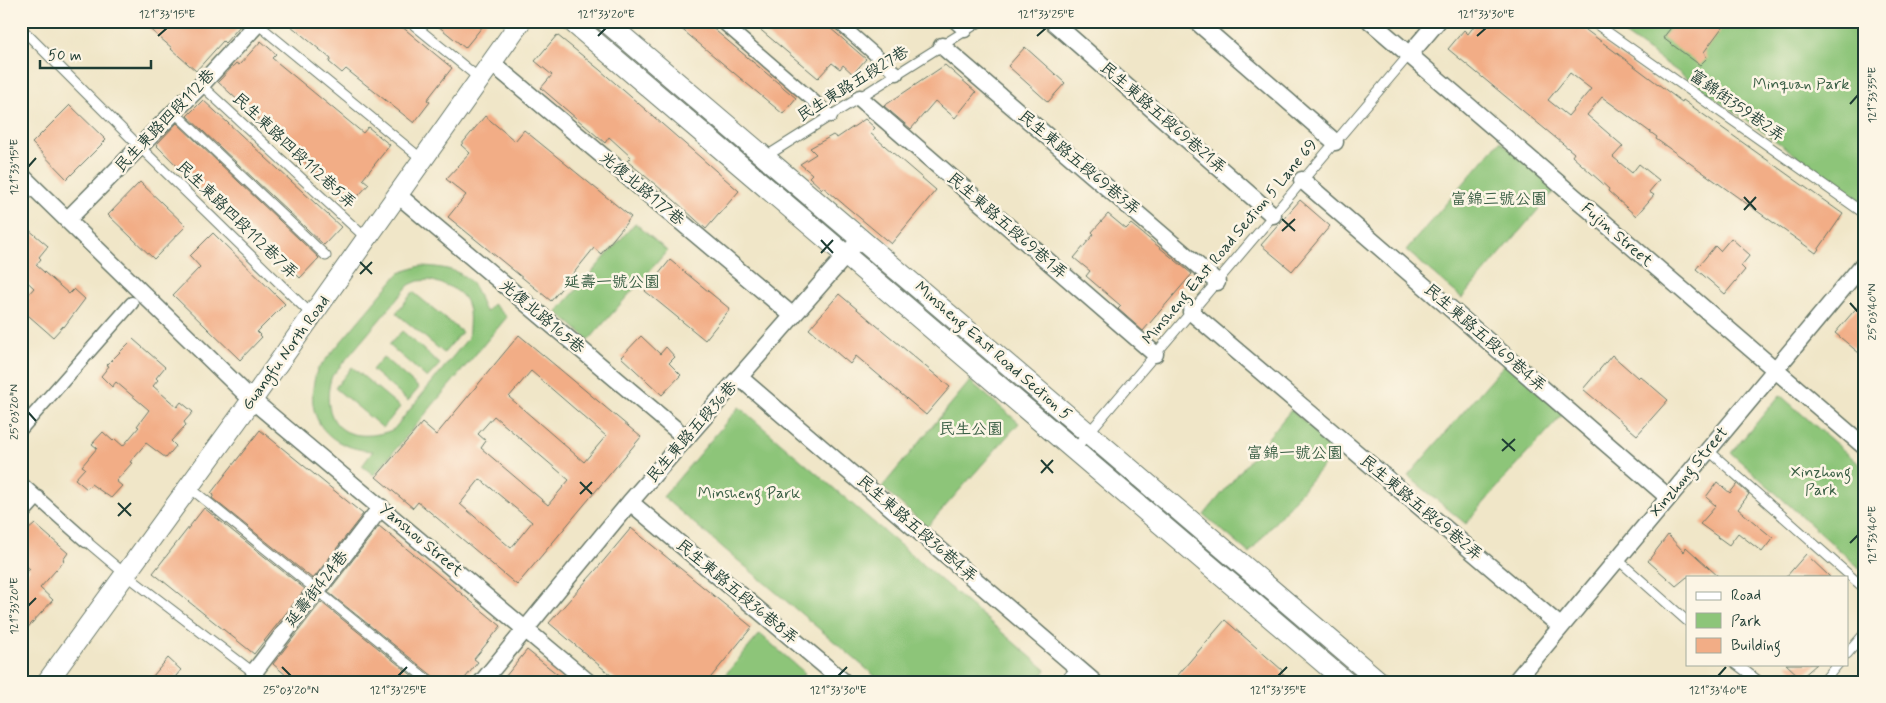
<svg xmlns="http://www.w3.org/2000/svg" width="1886" height="703" font-family="Mynerve,'LXGW WenKai TC',sans-serif">
  <style>
    .green { fill: #8dc579; stroke: #568156; fill-rule: evenodd }
    .building { fill: #f2ad86; fill-rule: evenodd }
    .lines { fill: none; stroke-linecap: round; stroke-linejoin: round }
    .service-casing { stroke: #687868; stroke-width: 11 }
    .pedestrian-casing { stroke: #687868; stroke-width: 15 }
    .minor-casing { stroke: #687868; stroke-width: 19 }
    .tertiary-casing { stroke: #687868; stroke-width: 22 }
    .service { stroke: #fff; stroke-width: 9 }
    .pedestrian { stroke: #fff; stroke-width: 12 }
    .minor { stroke: #fff; stroke-width: 16 }
    .tertiary { stroke: #fff; stroke-width: 20 }
    .ticks { fill: none; stroke: #1f3d34; stroke-width: 2 }
    .labels { text-anchor: middle; dominant-baseline: central; stroke-width: 5; stroke-linejoin: round; paint-order: stroke }
    .street-label { font-size: 16px; fill: #1f3d34; stroke: #fcf5e5 }
    .park-label { font-size: 16px; fill: #3a5f45; stroke: #fcf5e5 }
    .neatline { fill: none; stroke: #1f3d34; stroke-width: 2 }
    .ticks-label { font-size: 12px; text-anchor: middle; fill: #1f3d34 }
  </style>
  <rect width="100%" height="100%" fill="#fcf5e5"/>
  <filter id="ink" filterUnits="userSpaceOnUse"><feTurbulence type="fractalNoise" baseFrequency=".02" numOctaves="2"/><feDisplacementMap in="SourceGraphic" scale="10" xChannelSelector="R" yChannelSelector="G"/><feConvolveMatrix kernelMatrix="1 2 1 2 8 2 1 2 1" color-interpolation-filters="sRGB"/></filter>
  <filter id="wash" filterUnits="userSpaceOnUse"><feTurbulence type="fractalNoise" baseFrequency=".0096" numOctaves="4" result="noise"/><feDisplacementMap in="SourceGraphic" scale="20" xChannelSelector="R" yChannelSelector="G"/><feGaussianBlur stdDeviation="1.12" result="paint"/><feColorMatrix in="noise" values="0 0 0 0 0 0 0 0 0 0 0 0 0 0 0 0 0 1.4 0 .05"/><feComposite in="paint" operator="in"/></filter>
  <g filter="url(#wash)">
    <rect width="100%" height="100%" fill="#f0e6c8"/>
    <path class="green" d="M1606,21H1865V204Z
      M1500,141L1556,189L1462,298L1406,250Z
      M635,223L667,251L589,340L557,312Z
      M420,266C443,267 468,269 478,294C481,301 481,306 486,312L493,304L507,317L374,475L362,466L373,451C326,448 302,417 317,370L399,273ZM429,280C466,290 473,299 468,338L394,429C380,436 354,439 341,428C326,416 326,392 332,376L409,285L418,281Z
      M413,292L462,332L444,353L396,313Z
      M402,331L440,364L427,378L389,345Z
      M383,357L419,388L408,401L372,370Z
      M1509,359L1567,410L1512,470L1466,524L1408,476Z
      M352,367L400,407L383,428L335,388Z
      M970,381L1019,423L927,527L882,487Z
      M1780,395L1865,469V573L1731,453Z
      M739,407L1046,670L1036,682H882L663,497Z
      M1291,410L1337,449L1249,553L1204,515Z
      M760,634L805,673L796,682H719Z"/>
    <g id="blocks">
      <path class="building" d="M140,21H235L240,26L225,43L223,41L196,71L171,49L172,48Z
        M285,21H395L452,68L427,100L430,102L414,123L346,69L342,73L329,62L331,59Z
        M432,21H487L465,48Z
        M672,21H704L796,98L783,114Z
        M750,21H822L866,59L853,74L843,65L840,69L832,63L818,78Z
        M1478,21H1574L1682,102L1683,100L1843,214L1816,253L1656,139L1657,137L1602,97L1587,115L1623,146L1613,157L1632,173L1639,164L1659,180L1649,192L1654,195L1636,216L1608,191L1609,189L1572,156L1574,153L1448,49L1464,30L1468,34ZM1570,73L1591,89L1568,116L1548,100Z
        M1676,21H1727L1704,52L1707,58L1700,65L1663,38Z
        M557,35L600,70L739,191L706,229L674,200L627,161L631,157L609,137L605,143L541,88L552,75L535,61Z
        M261,41L276,54L272,58L363,133L368,127L390,145L363,179L369,184L351,204L218,82L236,63L239,65Z
        M1025,47L1065,83L1048,102L1008,66Z
        M945,65L976,92L955,118L935,101L911,129L884,106Z
        M203,100L341,227L324,245L187,116Z
        M70,105L106,140L67,179L32,143Z
        M485,116L515,141L524,130L631,217L601,254L594,248L551,301L448,217L466,195L446,179L470,153L461,145Z
        M865,119L875,128L870,133L936,190L891,244L823,187L822,189L809,177L812,174L800,164L816,154L810,148L833,135L837,138Z
        M177,123L319,258L300,278L247,226L243,231L156,145Z
        M140,182L186,226L154,259L108,215Z
        M1300,200L1330,226L1292,271L1261,245Z
        M1108,214L1126,229L1131,224L1192,274L1143,331L1118,309L1121,306L1086,276L1090,271L1074,258L1094,234L1092,232Z
        M21,223L48,246L39,257L41,259L36,265L69,294L74,289L85,299L64,327L63,326L53,337L21,309L29,298L27,296L34,288L21,276Z
        M213,233L285,304L257,332L262,337L240,360L173,295L200,267L190,256Z
        M1731,238L1750,255L1741,266L1745,270L1725,294L1696,269L1715,246L1720,251Z
        M670,260L730,309L705,340L645,291Z
        M839,294L950,387L926,415L856,356L850,364L809,329Z
        M1865,298V358L1835,333Z
        M519,335L641,437L517,585L418,502L413,508L376,477L422,423L436,435ZM531,371L606,436L584,462L509,397ZM494,416L569,480L548,505L481,448L486,441L478,434ZM480,479L532,522L511,548L460,504Z
        M641,336L660,354L666,347L675,357L669,363L681,375L662,395L621,357Z
        M133,339L165,367L156,378L158,380L153,386L177,407L181,402L193,412L184,422L186,425L171,441L176,446L166,458L146,443L130,462L132,463L116,481L122,486L111,498L91,484L87,489L75,479L85,468L82,466L97,448L92,444L103,432L113,441L115,439L123,446L139,427L137,426L149,410L116,382L112,387L101,376L109,366L107,365Z
        M1612,355L1638,378L1640,376L1668,400L1637,435L1583,389Z
        M260,430L363,514L313,579L212,498L214,495L211,493Z
        M1717,482L1730,493L1737,484L1749,494L1738,509L1773,538L1762,552L1738,533L1729,545L1700,524L1716,506L1706,497Z
        M204,508L305,589L254,654L153,573Z
        M35,524L68,553L63,560L64,561L40,588L53,600L21,635V578L30,569L21,561V536Z
        M379,526L501,626L474,659L478,662L462,682H436L434,677L328,592Z
        M631,528L752,627L707,682H619L549,623L595,571Z
        M1668,535L1684,552L1686,547L1719,577H1687L1676,586L1648,561Z
        M1806,554L1830,577H1786Z
        M321,602L420,682H294L273,664Z
        M1225,620L1282,670L1281,672L1293,682H1172Z
        M527,650L567,682H501Z
        M168,658L181,670L171,682H148Z
        M1786,664H1817L1801,678Z"/>
    </g>
  </g>
  <g filter="url(#ink)">
    <use href="#blocks" fill-opacity="0" stroke="#687868" stroke-width="1"/>
    <g class="lines">
      <g class="service-casing">
        <path id="service" d="M409,21L480,79
          M1592,21L1865,214
          M255,22L423,160
          M21,28L146,153L312,315
          M201,85L367,239
          M174,112L326,256
          M765,157L981,21
          M1075,449L1409,55
          M1708,450L1865,589
          M189,487L430,682
          M86,541L125,574L266,682
          M1617,559L1687,621
          M1847,654L1865,633
          M1736,664L1760,682
          M1064,682L1077,667
          M1823,682L1838,664"/>
      </g>
      <g class="pedestrian-casing">
        <path id="pedestrian" d="M721,21L831,116
          M837,21L897,74
          M954,21L965,31
          M21,429L132,303
          M21,483L86,541
          M21,516L38,497"/>
      </g>
      <g class="minor-casing">
        <path id="minor" d="M1052,21L1273,215
          M1196,21L1335,142
          M1370,21L1865,447
          M942,46L1217,282
          M1409,55L1438,21
          M492,63L793,316
          M860,98L1155,354
          M21,175L252,400L588,682
          M1302,180L1668,497
          M398,195L686,438
          M67,220L201,85L260,21
          M1191,312L1560,626
          M739,377L1094,682
          M630,502L844,682
          M254,672L381,507
          M482,682L630,502L861,238
          M1515,682L1865,262"/>
      </g>
      <g class="tertiary-casing">
        <path id="tertiary" d="M571,21L1346,682
          M605,21L1380,682
          M47,682L252,400L521,21"/>
      </g>
      <use href="#service" class="service"/>
      <use href="#pedestrian" class="pedestrian"/>
      <use href="#minor" class="minor"/>
      <use href="#tertiary" class="tertiary"/>
    </g>
  </g>
  <path class="ticks" d="M158,36L167,28M598,36L606,28M1037,36L1046,28M1477,36L1486,28M1850,104L1858,95M28,167L36,158M1744,197L1756,210M1744,210L1756,197M1282,219L1295,231M1282,231L1295,219M821,240L833,253M821,253L833,240M360,262L372,274M360,274L372,262M1850,303L1858,312M28,412L36,421M1502,439L1515,451M1502,451L1515,439M1041,460L1053,473M1041,473L1053,460M580,482L592,494M580,494L592,482M118,503L131,516M118,516L131,503M1850,543L1858,535M28,606L36,598M282,667L291,676M398,676L407,667M838,676L847,667M1278,676L1287,667M1718,676L1726,667"/>
  <g class="labels">
    <g class="street-label">
      <text transform="translate(853 84) rotate(-32)">民生東路五段27巷</text>
      <text transform="translate(1737 106) rotate(35)">富錦街359巷2弄</text>
      <text transform="translate(1163 118) rotate(41)">民生東路五段69巷21弄</text>
      <text transform="translate(165 121) rotate(-46)">民生東路四段112巷</text>
      <text transform="translate(294 151) rotate(43)">民生東路四段112巷5弄</text>
      <text transform="translate(1079 163) rotate(40)">民生東路五段69巷3弄</text>
      <text transform="translate(642 189) rotate(40)">光復北路177巷</text>
      <text transform="translate(237 220) rotate(44)">民生東路四段112巷7弄</text>
      <text transform="translate(1007 226) rotate(41)">民生東路五段69巷1弄</text>
      <text transform="translate(1617 235) rotate(41)">Fujin Street</text>
      <text transform="translate(1230 242) rotate(-50)">Minsheng East Road Section 5 Lane 69</text>
      <text transform="translate(542 317) rotate(40)">光復北路165巷</text>
      <text transform="translate(1485 338) rotate(41)">民生東路五段69巷4弄</text>
      <text transform="translate(993 351) rotate(41)">Minsheng East Road Section 5</text>
      <text transform="translate(286 353) rotate(-54)">Guangfu North Road</text>
      <text transform="translate(692 432) rotate(-49)">民生東路五段36巷</text>
      <text transform="translate(1689 472) rotate(-50)">Xinzhong Street</text>
      <text transform="translate(1421 508) rotate(40)">民生東路五段69巷2弄</text>
      <text transform="translate(917 529) rotate(41)">民生東路五段36巷4弄</text>
      <text transform="translate(421 540) rotate(40)">Yanshou Street</text>
      <text transform="translate(317 589) rotate(-52)">延壽街424巷</text>
      <text transform="translate(737 592) rotate(40)">民生東路五段36巷8弄</text>
    </g>
    <g class="park-label">
      <text x="1801" y="84">Minquan Park</text>
      <text x="1499" y="199">富錦三號公園</text>
      <text x="612" y="282">延壽一號公園</text>
      <text x="971" y="429">民生公園</text>
      <text x="1295" y="453">富錦一號公園</text>
      <text x="1821" y="472">Xinzhong<tspan x="1821" dy="18">Park</tspan></text>
      <text x="749" y="493">Minsheng Park</text>
    </g>
  </g>
  <rect width="1886" height="703" fill="none" stroke="#fcf5e5" stroke-width="55"/>
  <rect x="1686" y="576" width="162" height="90" fill="#fcf5e5" stroke="#a4ab9e"/>
  <rect x="1696" y="592" width="25" height="8" fill="#ffffff" stroke="#a4ab9e"/>
  <text x="1731" y="600" font-size="15" fill="#1f3d34">Road</text>
  <rect x="1696" y="613" width="25" height="15" fill="#8dc579" stroke="#a4ab9e"/>
  <text x="1731" y="626" font-size="15" fill="#1f3d34">Park</text>
  <rect x="1696" y="638" width="25" height="15" fill="#f2ad86" stroke="#a4ab9e"/>
  <text x="1731" y="650" font-size="15" fill="#1f3d34">Building</text>
  <path d="M40 60v8h111v-8" fill="none" stroke="#1f3d34" stroke-width="2.5"/>
  <text x="48" y="60" font-size="15" fill="#1f3d34" stroke="#fcf5e5" stroke-width="4" paint-order="stroke">50 m</text>
  <rect x="28" y="28" width="1830" height="648" class="neatline"/>
  <g class="ticks-label">
    <text x="167" y="18">121°33'15"E</text>
    <text x="606" y="18">121°33'20"E</text>
    <text x="1046" y="18">121°33'25"E</text>
    <text x="1486" y="18">121°33'30"E</text>
    <text transform="translate(1872 95) rotate(-90)" y="4">121°33'35"E</text>
    <text transform="translate(14 167) rotate(-90)" y="4">121°33'15"E</text>
    <text transform="translate(1872 312) rotate(-90)" y="4">25°03'40"N</text>
    <text transform="translate(14 412) rotate(-90)" y="4">25°03'20"N</text>
    <text transform="translate(1872 535) rotate(-90)" y="4">121°33'40"E</text>
    <text transform="translate(14 606) rotate(-90)" y="4">121°33'20"E</text>
    <text x="291" y="694">25°03'20"N</text>
    <text x="398" y="694">121°33'25"E</text>
    <text x="838" y="694">121°33'30"E</text>
    <text x="1278" y="694">121°33'35"E</text>
    <text x="1718" y="694">121°33'40"E</text>
  </g>
</svg>
